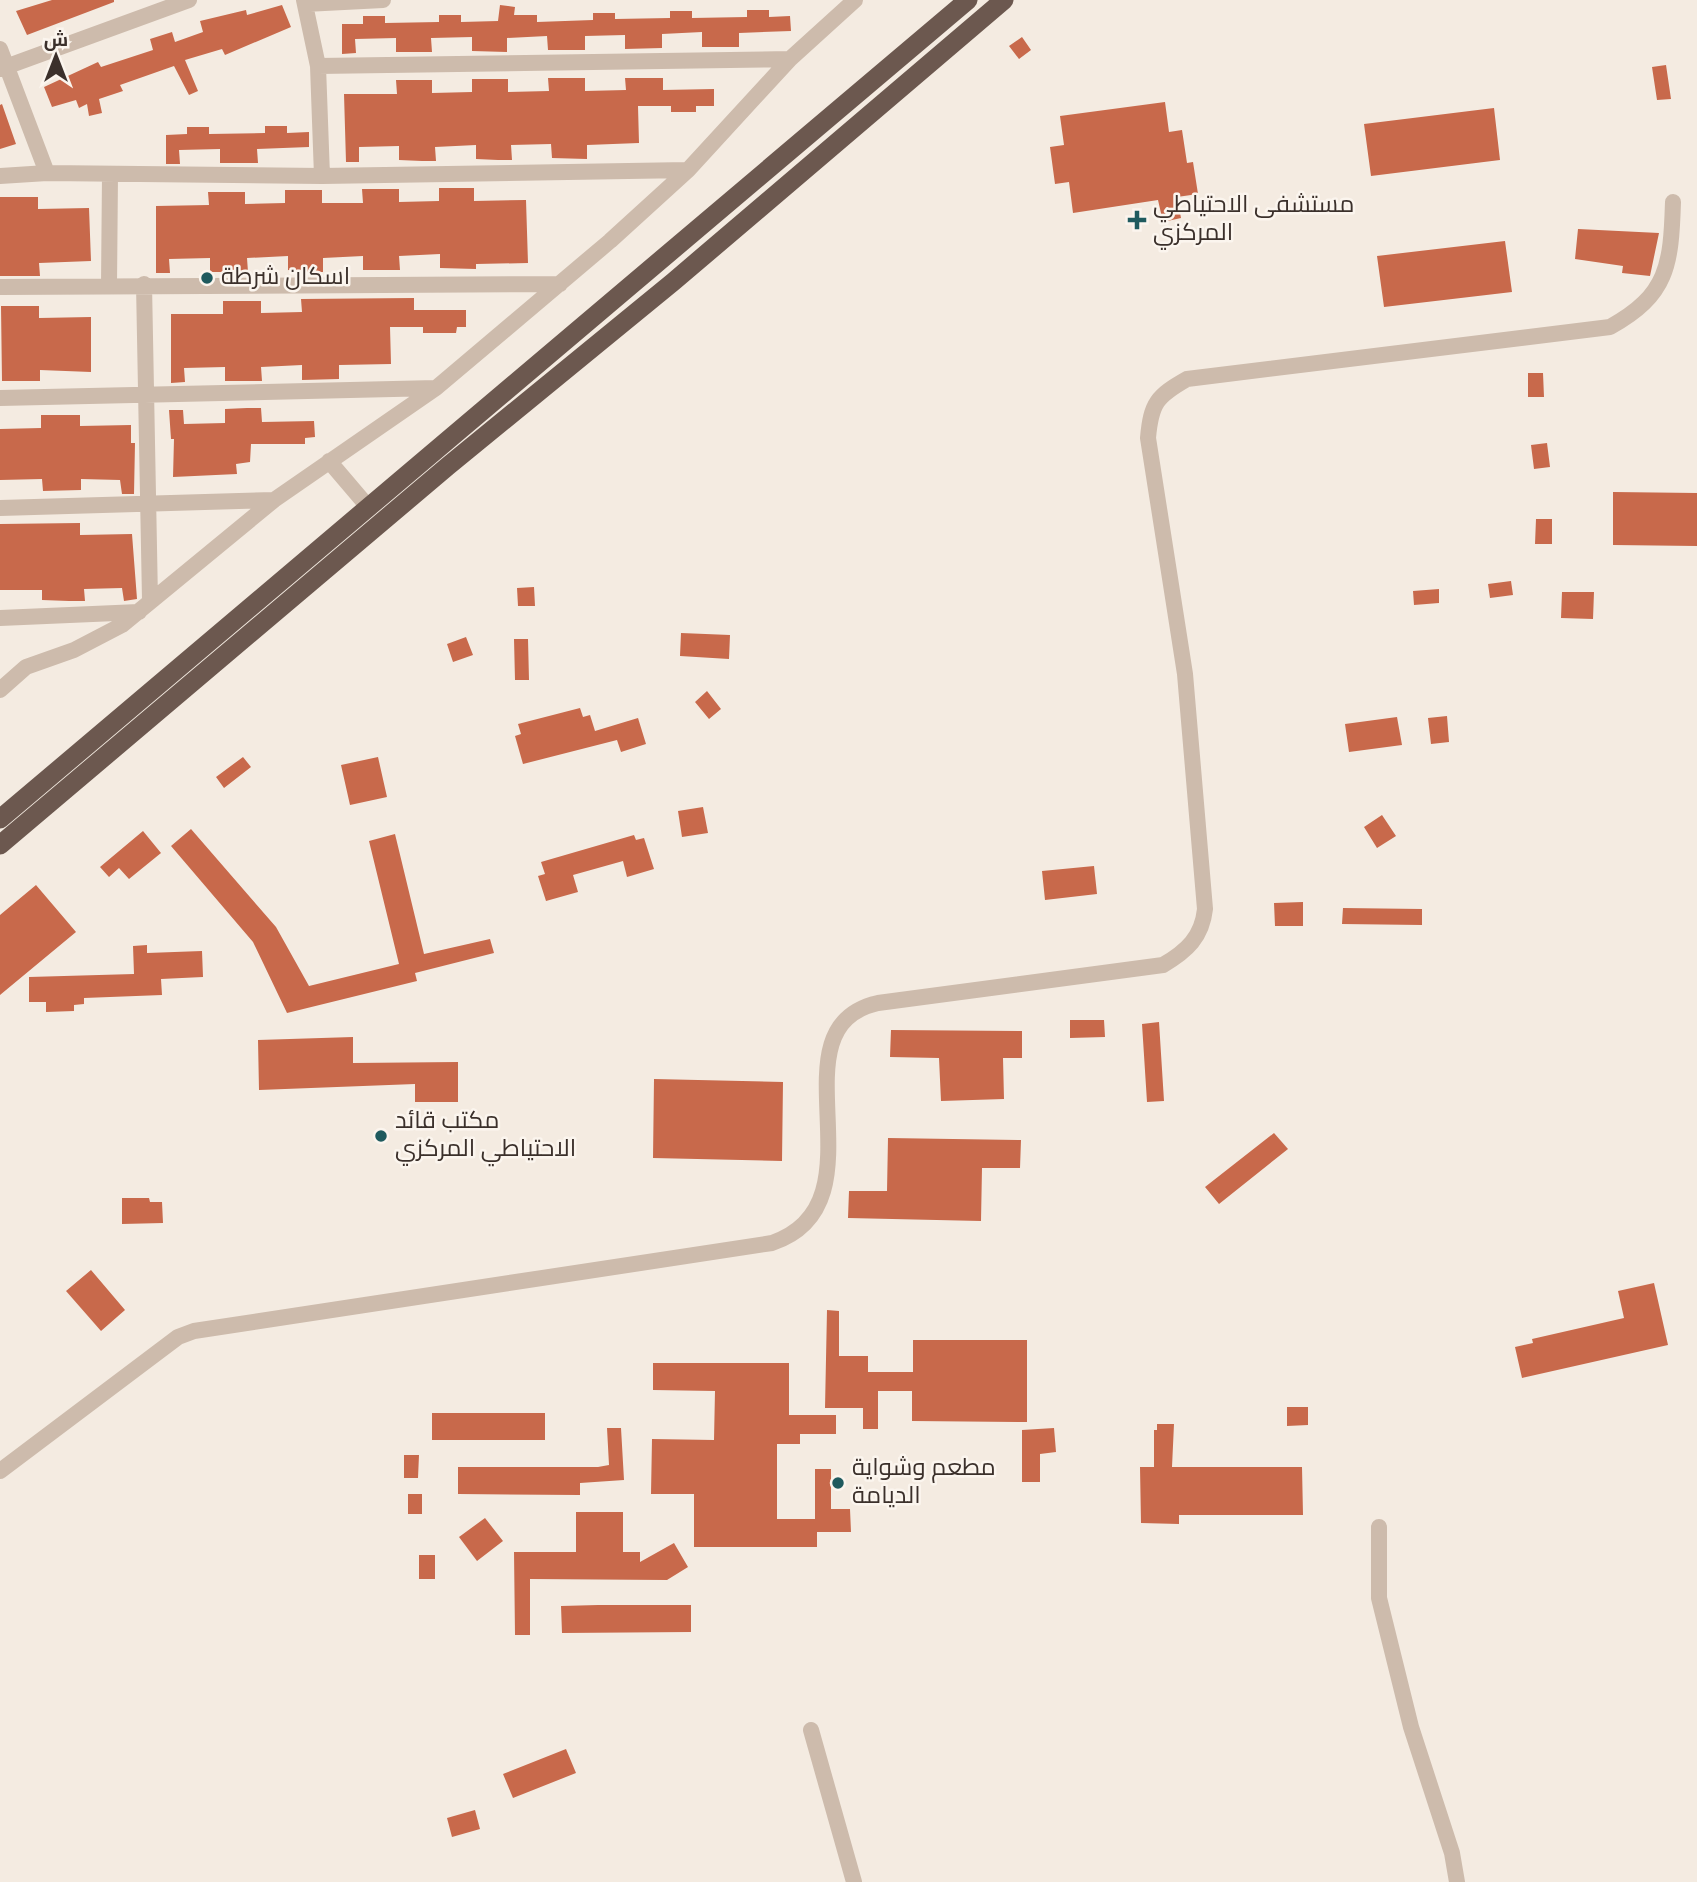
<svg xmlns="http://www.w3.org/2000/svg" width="1697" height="1882" font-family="Overpass,Cairo,sans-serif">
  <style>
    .building { fill: #c8694b }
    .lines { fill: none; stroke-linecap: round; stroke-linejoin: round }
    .minor { stroke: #cdbbac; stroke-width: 16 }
    .trunk { stroke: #6c584f; stroke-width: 19 }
    .poi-dot { fill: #1f5a5e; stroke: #fbf5ee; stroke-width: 2.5 }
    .labels { text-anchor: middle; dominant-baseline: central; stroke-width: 5; stroke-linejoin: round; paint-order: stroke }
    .poi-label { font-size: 24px; fill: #3b302b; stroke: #fbf5ee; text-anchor: start }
  </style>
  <rect width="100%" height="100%" fill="#f4ebe1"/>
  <path class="building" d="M52,0H114V2L27,35L16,11Z
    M282,5L291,27L225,55L222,49L185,60L198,91L189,95L174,66L120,85L123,91L99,99L102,113L89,116L87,104L79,108L76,100L52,107L44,87L98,62L101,67L153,50L150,39L172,32L175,42L203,32L200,21L246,10L247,15Z
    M500,5L515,7L514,15H537V22L593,20V13H615V19L670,18V11H692V18L747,17V10H769V17L790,16L791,31L739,33V47H702V32L662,34V48L625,49V35L585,36V50H548L547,36L507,38V52L472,51V37L431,38L432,52H396V38L355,39L356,53L342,54V24H363V16H385V23L439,22V15H461V22L498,21Z
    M1022,37L1031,50L1019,59L1009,46Z
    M1666,65L1671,99L1657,100L1652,67Z
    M548,78H585V91L626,90L625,78H663V90L714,89V106H696V112H671V106H638L639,143L587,145V159L552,158L551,144L511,145L512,160H498L476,159V145L435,147L436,161H422L399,160V146L359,147V162H346L344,94H397L396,80H432V93L472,92V79H508V92L549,91Z
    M1165,102L1169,132L1182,130L1187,163L1193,162L1198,194L1177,197L1181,218L1163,222L1158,200L1073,213L1069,182L1055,184L1050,147L1064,145L1060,116Z
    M2,104L16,144L0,149V105Z
    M1494,108L1500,160L1371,176L1364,124Z
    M265,126H287V133L309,132V147L257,149L258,163H220V149L179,150L180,164H166V135L187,134V127H209V134L265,133Z
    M439,188H474V201L526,200L528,263L476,264V269L440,268V254L399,256L400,270H363V256L323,258V272H309L288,270V256L247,258L248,272H210V258L169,259L170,273H156V206L209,205L208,192H245V204L285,203V190H322V203H363L362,189H399V202L439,201Z
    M0,197H38V209L89,208L91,261L39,263L40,276H0Z
    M1578,229L1659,233L1650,276L1622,273L1623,266L1575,259Z
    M1505,241L1512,292L1384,307L1377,256Z
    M414,298V310H466V327H457L456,333H423V327H390L391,364L339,365V379L302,380V365L261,367L262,381H225V367L184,368L185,382L171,383V314H223V301H261V313L302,312L301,299Z
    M1,306H39V318L91,317V372L40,370V381H2Z
    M1528,373H1543L1544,397H1528Z
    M247,408H261L262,422L314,421L315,437L305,438V444H251L250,462L236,464L237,474L173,477L174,439H171L169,410H183L184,424L225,423V409Z
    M41,415H80V426L131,425V443H135L134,494H122L120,480L81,479V490L43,491L42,479L0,480V429L41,428Z
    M1547,443L1550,467L1534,469L1531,445Z
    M1613,492L1697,493V546L1613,545Z
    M1536,519H1552V544H1535Z
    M80,523V535L132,534L137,599L124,601L122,588L84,589L85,601H69L42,600V590H0V524Z
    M1511,581L1513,595L1490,598L1488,584Z
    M534,587L535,606H518L517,588Z
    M1439,589V603L1414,605L1413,591Z
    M1562,592H1594L1593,619L1561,618Z
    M681,633L730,635L729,659L680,656Z
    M466,637L473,655L453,662L447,644Z
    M514,639H528L529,680H515Z
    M707,691L721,709L709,719L695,702Z
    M580,708L583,717L590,715L595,731L638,718L646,744L621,752L617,740L523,764L515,736L521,734L518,724Z
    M1447,716L1449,742L1431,744L1428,718Z
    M1397,717L1402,745L1349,752L1345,724Z
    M243,757L251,767L224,788L216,777Z
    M378,757L387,797L350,805L341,765Z
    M703,807L708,833L682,837L678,811Z
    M1382,815L1396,836L1377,848L1364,827Z
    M191,829L276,927L309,986L399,964L369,841L395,834L424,954L490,939L494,953L415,973L417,981L287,1013L253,942L171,846Z
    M143,831L161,853L129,879L119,868L109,877L100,867Z
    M634,835L636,840L644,838L654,869L627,877L623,861L573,875L578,892L546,901L538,876L545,874L541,862Z
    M1094,866L1097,894L1045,900L1042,871Z
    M36,885L76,932L0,995V915Z
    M1303,902V926H1275L1274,903Z
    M1343,908L1422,909V925L1342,924Z
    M147,945V953L202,951L203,977L161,979L162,995L84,998V1004L74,1005V1011L46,1012V1002H29V977L134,974L133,946Z
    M1070,1020H1104L1105,1037L1070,1038Z
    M1159,1022L1164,1101L1147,1102L1142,1024Z
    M891,1030L1022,1031V1058H1003L1004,1099L941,1101L939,1058L890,1057Z
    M353,1037V1063L458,1062V1102H415V1084L259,1090L258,1040Z
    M654,1079L783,1082L782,1161L653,1158Z
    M1274,1133L1288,1149L1219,1204L1205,1187Z
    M888,1138L1021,1140L1020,1168H982L981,1221L848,1218L849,1191H887Z
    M122,1198H149L150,1202H162L163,1223L122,1224Z
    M91,1270L125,1310L101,1331L66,1291Z
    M1654,1283L1668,1345L1522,1378L1515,1347L1533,1343L1532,1339L1624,1318L1618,1291Z
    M827,1310L839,1311V1356H868V1372H913V1340H1027V1422L912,1421V1391H878V1429H863V1408H825Z
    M653,1363H789V1415H836V1434H800V1444H777V1519H815V1469H831V1509H850L851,1532H817V1547H694V1494H651L652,1439L714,1440L715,1391L653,1390Z
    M1287,1407H1308V1425L1287,1426Z
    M432,1413H545V1440H432Z
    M1157,1424H1174L1172,1467H1302L1303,1515H1179V1524L1141,1523L1140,1467H1154V1430H1157Z
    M607,1428H621L624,1480L580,1483V1495L458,1494V1467H598L609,1465Z
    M1054,1428L1056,1452L1040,1454V1482H1022V1430Z
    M404,1455H419L418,1478H404Z
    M408,1494H422V1514H408Z
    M576,1512H623V1552H640V1562L674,1543L688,1567L667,1580L530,1579V1635H515L514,1552H576Z
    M485,1518L503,1541L477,1561L459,1537Z
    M419,1555H435V1579H419Z
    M598,1605H691V1632L562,1633L561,1606Z
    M566,1749L576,1773L513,1798L503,1774Z
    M475,1810L480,1829L452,1837L447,1818Z"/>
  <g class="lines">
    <path class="minor" d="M304,0L318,66L322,176
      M305,4L383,0
      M0,49L47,173
      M318,66L790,59
      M0,69L189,0
      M0,176L47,173L322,176L688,170
      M144,284L150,600
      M109,285L110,175
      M0,287L560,284
      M0,398L436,388
      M329,461L369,508
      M0,508L274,500
      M0,618L139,612
      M0,690L26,667L74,650L122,625L274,500L436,388L610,241L688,170L790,59L855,0
      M0,1471L178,1337L194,1331L772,1243C890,1203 767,1028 878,1003L1163,965C1187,951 1202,937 1205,909L1185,674L1148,438C1151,403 1157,396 1187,379L1610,327C1668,295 1671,265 1673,202
      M1379,1527V1598L1411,1727L1452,1853L1457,1882
      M811,1730L854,1882"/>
    <path class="trunk" d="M0,819L968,0
      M0,845L448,466L673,282L1004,0"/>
  </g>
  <g class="poi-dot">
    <path d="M1133.5 209.5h7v7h7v7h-7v7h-7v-7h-7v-7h7z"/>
    <circle cx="207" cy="278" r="7"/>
    <circle cx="381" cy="1136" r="7"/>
    <circle cx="838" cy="1483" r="7"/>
  </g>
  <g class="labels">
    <g class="poi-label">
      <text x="1153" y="206">مستشفى الاحتياطي<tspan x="1153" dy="28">المركزي</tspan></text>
      <text x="221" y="278">اسكان شرطة</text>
      <text x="395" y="1122">مكتب قائد<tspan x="395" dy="28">الاحتياطي المركزي</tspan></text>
      <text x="852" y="1469">مطعم وشواية<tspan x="852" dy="28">الديامة</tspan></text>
    </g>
  </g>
  <g transform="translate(56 56)" stroke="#fbf5ee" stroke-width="5" paint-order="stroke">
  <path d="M0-5L12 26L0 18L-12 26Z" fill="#3b302b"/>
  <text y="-10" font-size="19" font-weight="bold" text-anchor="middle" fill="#3b302b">ش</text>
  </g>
</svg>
